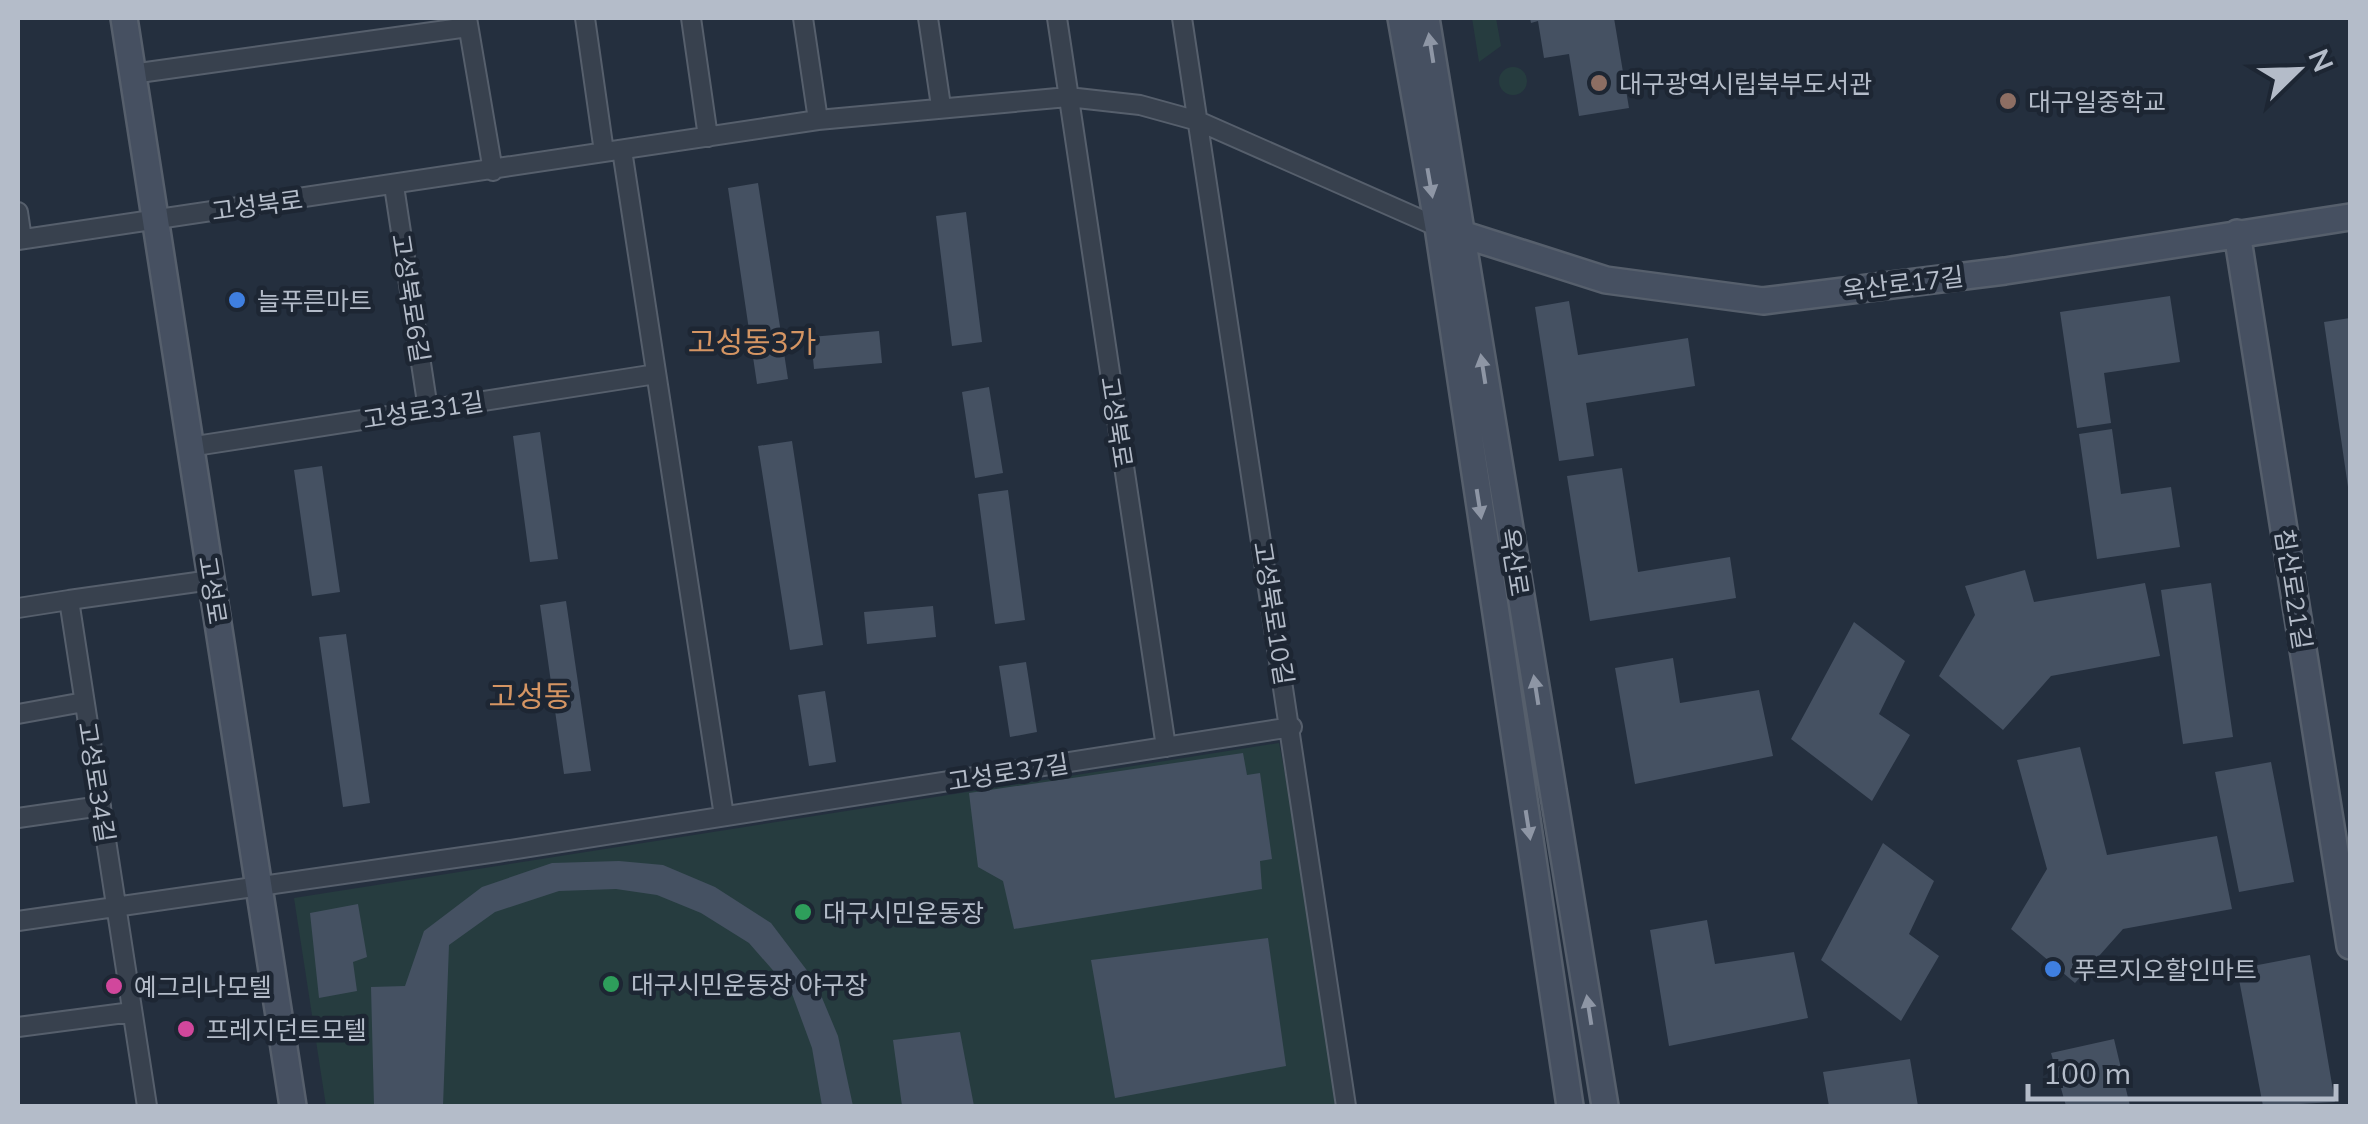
<svg xmlns="http://www.w3.org/2000/svg" width="2368" height="1124" font-family="Mulish,'Noto Sans KR',sans-serif">
  <style>
    .green { fill: #263c3f }
    .building { fill: #455162 }
    .lines { fill: none; stroke-linecap: round; stroke-linejoin: round }
    .street-casing { stroke: #565f6c; stroke-width: 22 }
    .secondary-casing { stroke: #565f6c; stroke-width: 30 }
    .street { stroke: #38414e; stroke-width: 18 }
    .secondary { stroke: #465061; stroke-width: 25 }
    .oneway { fill: #8e96a5 }
    .education-dot { fill: #8d6e63; stroke: #1d2633; stroke-width: 4 }
    .shop-dot { fill: #3f7fe0; stroke: #1d2633; stroke-width: 4 }
    .leisure-dot { fill: #2e9e5b; stroke: #1d2633; stroke-width: 4 }
    .hotel-dot { fill: #d1479c; stroke: #1d2633; stroke-width: 4 }
    .labels { text-anchor: middle; dominant-baseline: central; stroke-width: 9; stroke-linejoin: round; paint-order: stroke }
    .poi-label { font-size: 25px; fill: #b4bcc9; stroke: #1d2633; text-anchor: start }
    .street-label { font-size: 25px; fill: #b4bcc9; stroke: #1d2633 }
    .quarter-label { font-size: 30px; fill: #d59563; stroke: #1d2633 }
  </style>
  <rect width="100%" height="100%" fill="#242f3e"/>
  <path class="green" d="M1472,18H1496L1501,46L1479,62Z
    M1499 81a14 14 0 1 1 28 0a14 14 0 1 1-28 0Z
    M1279,743L1314,925L1340,1106H326L294,898Z"/>
  <path class="building" d="M1530,18H1614L1629,108L1579,116L1569,54L1544,58L1538,21L1531,23Z
    M758,183L788,379L757,384L728,188Z
    M966,212L982,342L952,346L936,216Z
    M2170,296L2180,362L2104,373L2111,423L2077,428L2060,312Z
    M1569,301L1578,355L1688,338L1695,386L1586,403L1594,456L1559,461L1535,307Z
    M2350,318V487H2348L2324,322Z
    M879,331L882,363L814,369L811,337Z
    M989,387L1003,473L975,478L962,392Z
    M2112,429L2121,494L2171,487L2180,547L2097,559L2079,434Z
    M540,432L558,559L530,562L513,436Z
    M792,441L823,645L790,650L758,446Z
    M322,466L340,592L312,596L294,470Z
    M1622,468L1638,572L1730,557L1736,598L1590,621L1567,476Z
    M1008,490L1025,620L995,624L978,494Z
    M2025,570L2034,602L2145,583L2160,656L2051,676L2003,730L1939,676L1975,615L1965,586Z
    M2211,583L2233,737L2183,744L2161,590Z
    M566,601L591,771L564,774L540,605Z
    M933,606L936,637L867,644L864,612Z
    M1854,622L1905,661L1879,714L1910,735L1872,801L1791,739Z
    M346,634L370,803L343,807L319,637Z
    M1673,658L1680,703L1759,690L1773,756L1635,784L1615,668Z
    M1026,662L1037,732L1010,737L999,666Z
    M825,691L836,762L809,766L798,695Z
    M2080,747L2107,855L2217,836L2232,909L2123,929L2075,983L2011,929L2047,869L2017,760Z
    M1243,753L1247,775L1260,773L1272,859L1260,861L1262,889L1014,929L1003,881L978,867L969,793Z
    M2271,762L2294,882L2239,892L2215,772Z
    M1883,843L1934,881L1909,934L1939,956L1901,1021L1821,960Z
    M619,861L663,865L715,887L771,923L815,981L838,1036L853,1106H822L812,1048L791,991L749,943L701,913L657,895L616,889L559,891L495,912L449,945L443,1106H374L371,987L405,986L424,931L482,887L552,863Z
    M358,904L367,957L353,962L357,991L319,998L310,913Z
    M1707,920L1715,964L1794,952L1808,1018L1669,1046L1650,930Z
    M1268,938L1286,1066L1115,1098L1091,960Z
    M2310,955L2335,1102L2263,1106L2237,969Z
    M960,1032L974,1106H902L893,1040Z
    M2114,1039L2130,1106H2066L2051,1053Z
    M1910,1059L1918,1106H1829L1823,1072Z"/>
  <g class="lines">
    <g class="street-casing">
      <path id="street" d="M467,18L493,171
        M585,18L604,152
        M691,18L708,137
        M803,18L818,120
        M928,18L941,106
        M1057,18L1166,747
        M1182,18L1346,1106
        M132,74L468,27
        M622,150L724,816
        M394,186L428,409
        M18,212L22,239
        M18,240L818,120L1068,97L1140,105L1198,121L1438,227
        M189,447L656,374
        M18,608L69,600
        M18,714L84,702
        M18,818L101,806
        M18,921L497,852L1292,727
        M18,1027L132,1012
        M147,1106L69,600L211,580"/>
    </g>
    <g class="secondary-casing">
      <path id="secondary" d="M124,18L293,1106
        M1401,18L1438,227L1570,1106
        M1426,18L1605,1106
        M1446,229L1606,280L1763,301L2005,271L2350,217
        M2237,233L2350,946"/>
    </g>
    <use href="#street" class="street"/>
    <use href="#secondary" class="secondary"/>
  </g>
  <defs><path id="oneway-solid" d="M-6-.8H1V-3.2L6.5 0L1 3.2V.8H-6Z" transform="scale(2.5)"/></defs>
  <g class="oneway">
    <use href="#oneway-solid" transform="translate(1431 48) rotate(-99)"/>
    <use href="#oneway-solid" transform="translate(1430 183) rotate(80)"/>
    <use href="#oneway-solid" transform="translate(1483 369) rotate(-99)"/>
    <use href="#oneway-solid" transform="translate(1479 504) rotate(81)"/>
    <use href="#oneway-solid" transform="translate(1536 690) rotate(-99)"/>
    <use href="#oneway-solid" transform="translate(1528 825) rotate(81)"/>
    <use href="#oneway-solid" transform="translate(1589 1010) rotate(-99)"/>
  </g>
  <g class="education-dot">
    <circle cx="1599" cy="83" r="10"/>
    <circle cx="2008" cy="101" r="10"/>
  </g>
  <g class="shop-dot">
    <circle cx="237" cy="300" r="10"/>
    <circle cx="2053" cy="969" r="10"/>
  </g>
  <g class="leisure-dot">
    <circle cx="803" cy="912" r="10"/>
    <circle cx="611" cy="984" r="10"/>
  </g>
  <g class="hotel-dot">
    <circle cx="114" cy="986" r="10"/>
    <circle cx="186" cy="1029" r="10"/>
  </g>
  <g class="labels">
    <g class="poi-label">
      <text x="1619" y="83">대구광역시립북부도서관</text>
      <text x="2028" y="101">대구일중학교</text>
      <text x="257" y="300">늘푸른마트</text>
      <text x="823" y="912">대구시민운동장</text>
      <text x="2073" y="969">푸르지오할인마트</text>
      <text x="631" y="984">대구시민운동장 야구장</text>
      <text x="134" y="986">예그리나모텔</text>
      <text x="206" y="1029">프레지던트모텔</text>
    </g>
    <g class="street-label">
      <text transform="translate(257 205) rotate(-8)">고성북로</text>
      <text transform="translate(1903 283) rotate(-7)">옥산로17길</text>
      <text transform="translate(411 298) rotate(81)">고성북로6길</text>
      <text transform="translate(423 410) rotate(-9)">고성로31길</text>
      <text transform="translate(1117 422) rotate(81)">고성북로</text>
      <text transform="translate(1515 562) rotate(81)">옥산로</text>
      <text transform="translate(2294 589) rotate(81)">침산로21길</text>
      <text transform="translate(213 590) rotate(81)">고성로</text>
      <text transform="translate(1274 613) rotate(81)">고성북로10길</text>
      <text transform="translate(1008 772) rotate(-9)">고성로37길</text>
      <text transform="translate(97 782) rotate(81)">고성로34길</text>
    </g>
    <g class="quarter-label">
      <text x="752" y="342">고성동3가</text>
      <text x="530" y="696">고성동</text>
    </g>
  </g>
  <rect width="2368" height="1124" fill="none" stroke="#b4bcc9" stroke-width="40"/>
  <g transform="translate(2298 70) rotate(67)" stroke="#1d2633" stroke-width="8" paint-order="stroke">
  <path d="M0-8L18 38L0 25L-18 38Z" fill="#b4bcc9"/>
  <text y="-15" font-size="28" font-weight="bold" text-anchor="middle" fill="#b4bcc9">N</text>
  </g>
  <path d="M2028 1084v15h308v-15" fill="none" stroke="#b4bcc9" stroke-width="5"/>
  <text x="2043" y="1084" font-size="30" fill="#b4bcc9" stroke="#1d2633" stroke-width="8" paint-order="stroke">100 m</text>
</svg>
